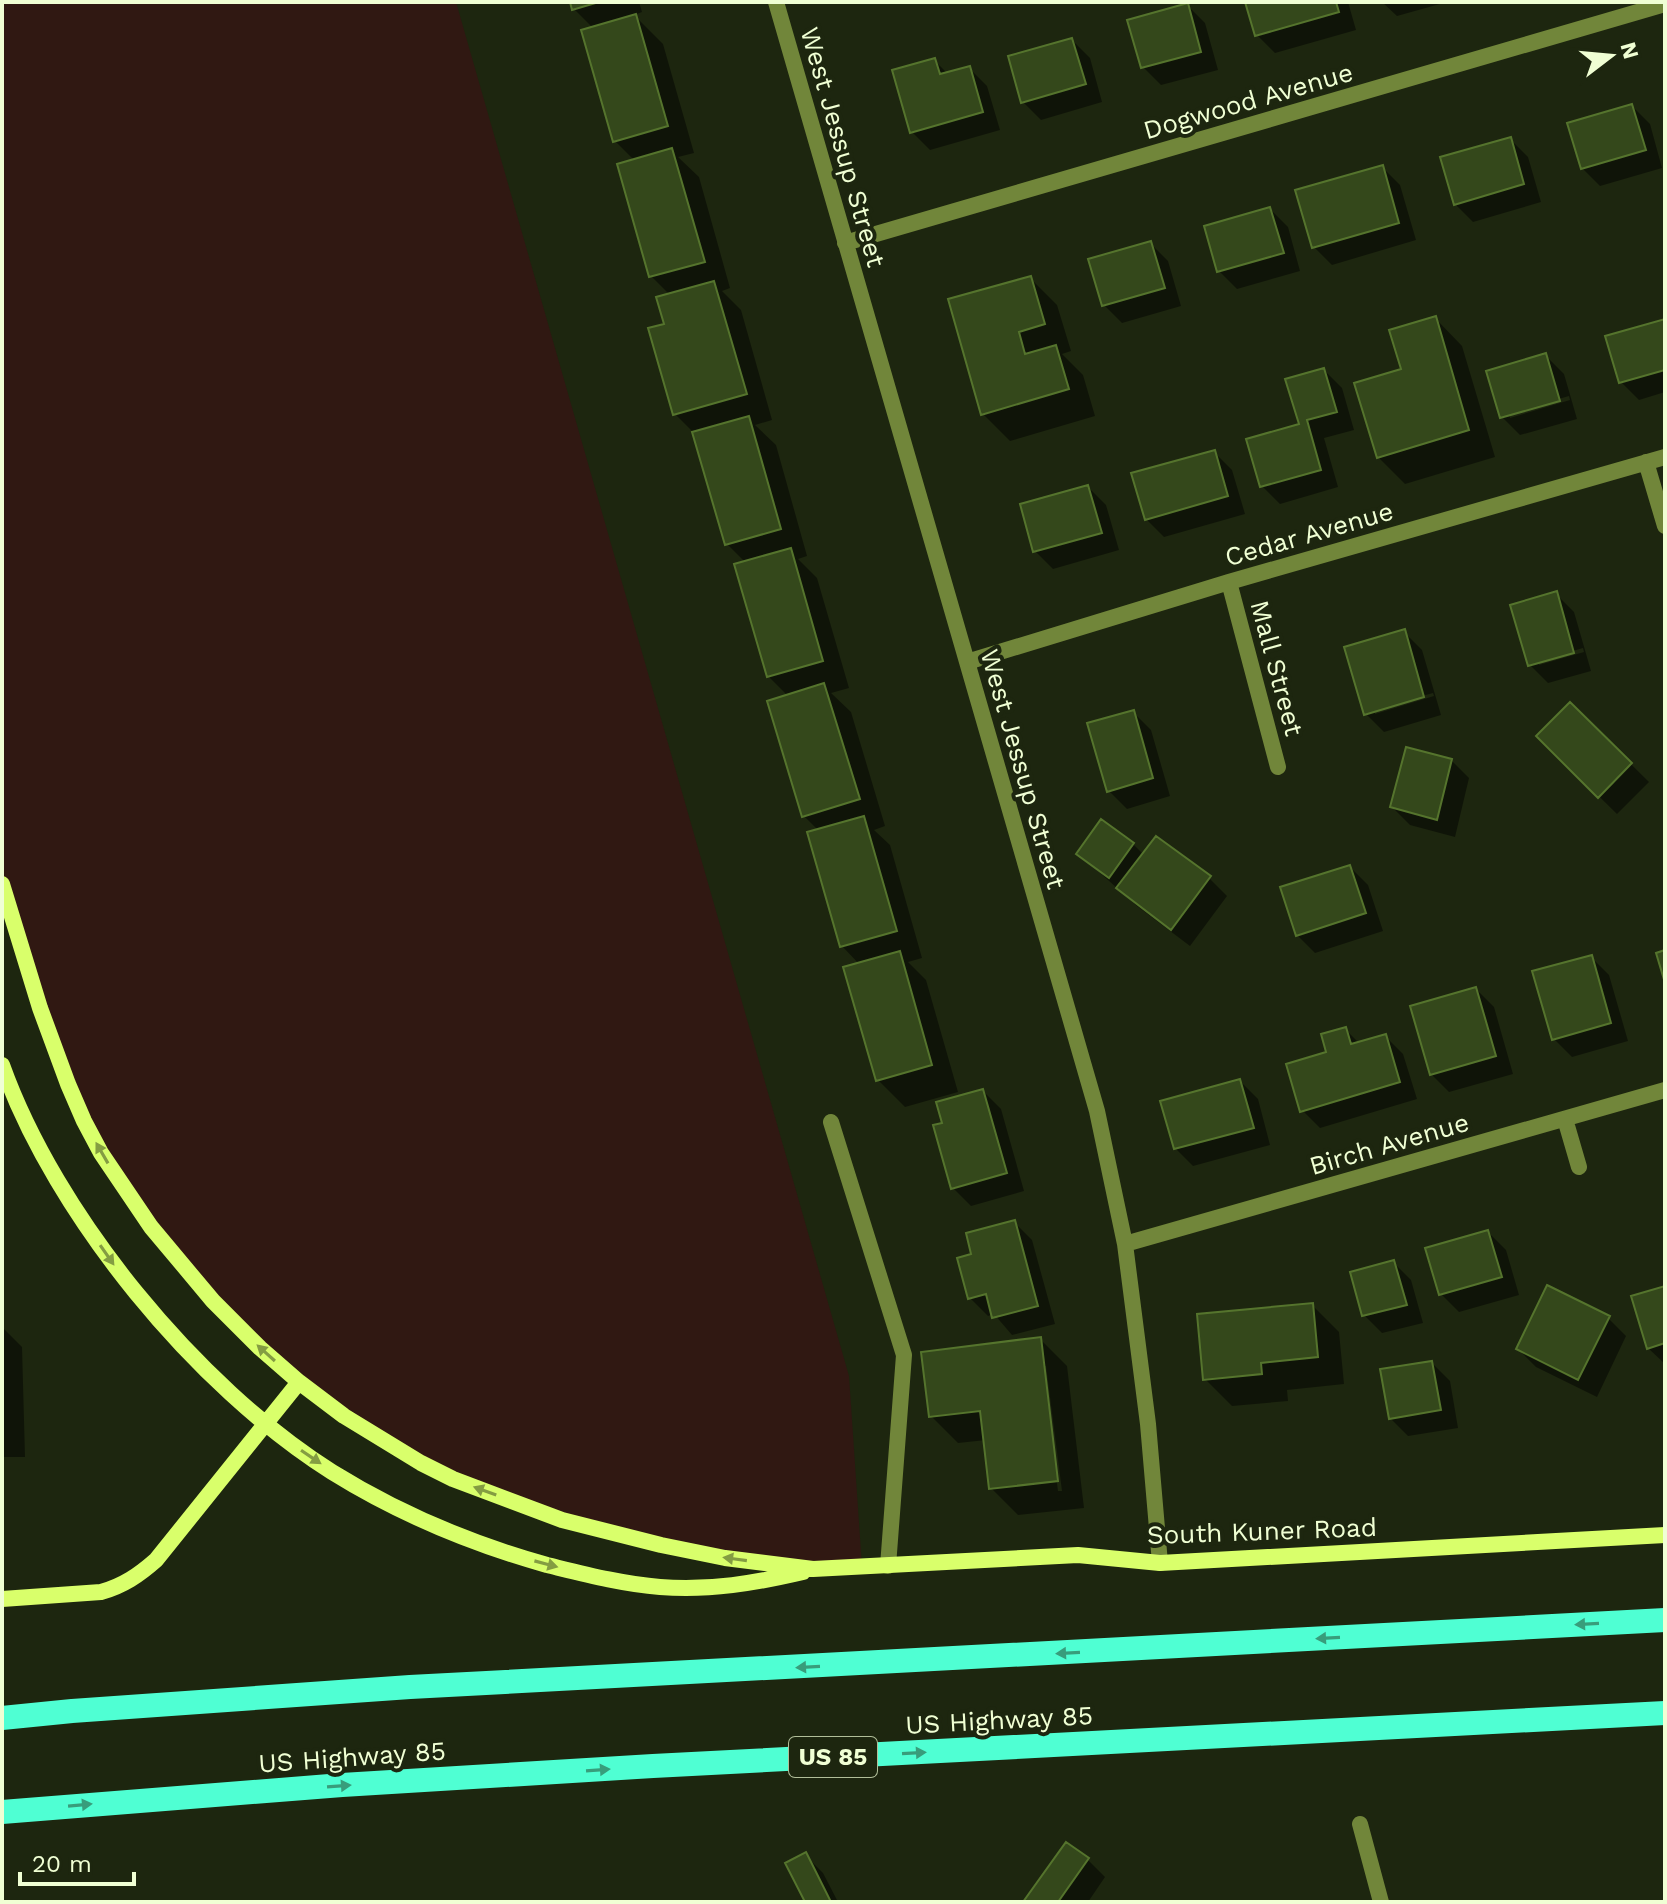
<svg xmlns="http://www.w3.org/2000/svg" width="1667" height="1904" font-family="'Work Sans',sans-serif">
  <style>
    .green { fill: #301812 }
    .shadow { fill: #0007; fill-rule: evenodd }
    .building { fill: #34481b; stroke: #55742d; stroke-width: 2 }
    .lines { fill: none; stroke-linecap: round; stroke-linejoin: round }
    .lane { stroke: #71863a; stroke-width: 16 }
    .street { stroke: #71863a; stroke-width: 16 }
    .secondary { stroke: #d9ff6b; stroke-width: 16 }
    .highway { stroke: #4fffd3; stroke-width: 24 }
    .oneway { fill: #849d42 }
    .oneway2 { fill: #389d7b }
    .labels { text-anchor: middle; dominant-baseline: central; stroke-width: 8; stroke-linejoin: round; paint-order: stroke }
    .shield { fill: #1d260f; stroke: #b1be99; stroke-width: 2 }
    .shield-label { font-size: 24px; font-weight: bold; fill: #f0ffd4 }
    .street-label { font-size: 26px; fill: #f0ffd4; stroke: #1d260f }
  </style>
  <rect width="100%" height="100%" fill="#1d260f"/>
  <path class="green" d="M2,2H456L849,1376L862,1567L813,1569L562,1520L378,1437L213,1301L101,1153L2,884Z"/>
  <path class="shadow" d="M572,2H639L642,12L634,15L663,44L694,153L678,157L699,177L730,288L722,291L741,310L772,420L755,425L776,445L807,556L798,559L817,578L849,688L831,693L851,712L885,826L874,830L890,845L922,958L908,962L926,980L958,1092L905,1107L878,1080L860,965L842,946L819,831L804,816L788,696L768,676L746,563L727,544L695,434L675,414L666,325L670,295L651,276L635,161L615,141L594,29L574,9Z
    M1247,2H1348L1356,30L1275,53L1257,35Z
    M1382,2H1447L1397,16Z
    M1187,5L1205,23L1218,70L1161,85L1143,67Z
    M1072,40L1090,58L1102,102L1041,120L1023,102Z
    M934,60L948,74L969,68L987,86L1000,130L930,150L912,132Z
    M1632,106L1650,124L1662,168L1600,186L1582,168Z
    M1510,139L1528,157L1541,202L1473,222L1455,204Z
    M1382,167L1400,185L1416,240L1332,265L1314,247Z
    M1270,209L1288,227L1300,271L1237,289L1219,271Z
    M1150,243L1168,261L1181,306L1122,323L1104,305Z
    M1030,278L1057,305L1071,351L1062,354L1083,375L1095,416L1010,441L983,414Z
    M1435,318L1462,346L1495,457L1405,484L1378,457L1403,370Z
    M1665,321V392L1639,400L1621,382Z
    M1546,356L1564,374L1577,419L1520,435L1502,417ZM1569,396L1570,400L1510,418V413Z
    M1324,370L1342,388L1354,430L1324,438L1338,487L1280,504L1262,486L1301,426Z
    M1214,452L1232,470L1245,514L1164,537L1146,519Z
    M1088,487L1106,505L1119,550L1053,569L1035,551Z
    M1556,594L1574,612L1591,671L1548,683L1530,665ZM1583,648L1584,652L1539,665V661Z
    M1404,632L1422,650L1441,715L1384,732L1366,714ZM1433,693L1434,696L1375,714V709Z
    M1570,704L1649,782L1617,814L1538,736Z
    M1133,712L1151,730L1170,796L1127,809L1109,791Z
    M1451,760L1469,778L1455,837L1410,825L1392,807Z
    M1133,844L1144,855L1209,878L1227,896L1190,946L1137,906L1079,854Z
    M1350,867L1368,885L1383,931L1315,953L1297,935Z
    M1591,957L1609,975L1628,1041L1572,1057L1554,1039Z
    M1476,989L1494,1007L1513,1074L1449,1092L1431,1074Z
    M1345,1029L1360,1044L1385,1036L1403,1054L1417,1099L1320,1128L1302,1110L1329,1053Z
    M1240,1081L1258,1099L1270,1145L1193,1166L1175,1148Z
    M983,1091L1001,1109L1024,1191L971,1206L953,1188Z
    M1014,1222L1032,1240L1055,1324L1012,1335L994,1314L988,1316L970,1298L974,1255Z
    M1488,1232L1506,1250L1519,1295L1459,1312L1441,1294Z
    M1393,1262L1411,1280L1423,1323L1382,1333L1364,1315Z
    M1665,1289V1364L1648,1348Z
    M1312,1305L1339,1332L1344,1384L1287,1390L1288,1401L1232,1406L1205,1379Z
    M1608,1318L1626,1336L1597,1397L1536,1367L1518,1349Z
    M2,1327L22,1347L25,1457H2Z
    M1040,1339L1067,1366L1084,1508L1018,1515L991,1488L986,1440L958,1443L931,1416ZM1042,1366H1046L1062,1491H1058Z
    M1432,1363L1450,1381L1458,1428L1408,1436L1390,1418Z
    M805,1855L823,1873L838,1902H807Z
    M1087,1859L1105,1877L1088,1902H1026Z"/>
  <path class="building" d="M570,2H599L572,10Z
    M1245,2H1336L1339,12L1255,36Z
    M1188,3L1201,52L1141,68L1127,20Z
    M636,14L668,126L613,142L581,30Z
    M1072,38L1086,84L1021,103L1008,56Z
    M935,58L940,74L970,66L983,112L910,133L892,70Z
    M1632,104L1646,150L1581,169L1567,123Z
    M1511,137L1524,184L1454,205L1440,157Z
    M672,148L705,262L649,277L617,164Z
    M1383,165L1399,223L1312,248L1295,190Z
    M1270,207L1284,253L1217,272L1204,226Z
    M1151,241L1165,288L1102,306L1088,259Z
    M1031,276L1045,324L1019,332L1025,354L1056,345L1069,389L981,415L948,299Z
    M714,281L747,394L673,415L648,328L664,324L656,297Z
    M1436,316L1469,430L1377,458L1354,383L1401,369L1389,330Z
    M1665,319V370L1619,383L1605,336Z
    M1546,353L1560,401L1500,418L1486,371Z
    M1324,368L1337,412L1307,420L1321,470L1260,487L1246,439L1299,424L1285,379Z
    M749,416L781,529L725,545L692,432Z
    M1215,450L1228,496L1145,520L1131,473Z
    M1088,485L1102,533L1033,552L1020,504Z
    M791,548L823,661L767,677L734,564Z
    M1557,591L1574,653L1528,666L1510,605Z
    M1405,629L1424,697L1364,715L1344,647Z
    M824,683L860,799L802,817L767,701Z
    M1570,702L1632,763L1598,798L1536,736Z
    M1134,710L1153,778L1107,792L1087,723Z
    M1406,747L1452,759L1437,820L1390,807Z
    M864,816L897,931L840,947L807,832Z
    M1101,819L1134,843L1109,878L1076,854Z
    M1156,836L1211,876L1171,930L1116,888Z
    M1350,865L1366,913L1296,936L1280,887Z
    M1665,950V983L1656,953Z
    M900,951L932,1065L876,1081L843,967Z
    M1592,955L1611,1023L1552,1040L1532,971Z
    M1476,987L1496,1056L1430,1075L1410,1006Z
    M1346,1027L1351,1044L1386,1034L1400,1082L1300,1112L1286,1064L1326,1052L1321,1034Z
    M1240,1079L1254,1128L1174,1149L1160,1101Z
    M983,1089L1007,1173L951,1189L933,1125L942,1123L936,1102Z
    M1015,1220L1038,1306L992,1318L986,1294L968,1299L957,1258L971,1254L966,1233Z
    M1488,1230L1502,1277L1439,1295L1425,1248Z
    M1394,1260L1407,1305L1362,1316L1350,1272Z
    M1547,1285L1610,1316L1578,1380L1516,1349Z
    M1665,1286V1343L1647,1349L1631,1296Z
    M1313,1303L1318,1357L1261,1363L1262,1374L1203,1380L1197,1314Z
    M1041,1337L1058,1481L989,1489L980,1411L929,1417L921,1352Z
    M1432,1361L1441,1410L1389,1419L1380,1369Z
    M1066,1842L1089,1858L1058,1902H1023Z
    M806,1852L831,1902H805L785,1863Z"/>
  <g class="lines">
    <path class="lane" d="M831,1122L904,1355L888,1566"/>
    <path class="street" d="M776,2L1097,1111L1125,1244L1148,1424L1160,1563
      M845,243L1665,4
      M1646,462L1665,526
      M1229,582L1278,767
      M967,662L1229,582L1665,457
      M1565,1119L1579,1167
      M1125,1244L1665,1090
      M1360,1824L1381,1902"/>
    <path class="secondary" d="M2,884L40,1008L68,1084L84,1121L101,1153L151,1227L213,1301L260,1348L299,1382L344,1416L421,1463L453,1479L562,1520L661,1545L725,1558L813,1569L1078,1555L1160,1563L1665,1535
      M2,1065C56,1216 196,1386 332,1472C398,1513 472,1544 547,1565C584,1574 622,1584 660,1587C709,1591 756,1583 803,1572
      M2,1599L101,1592C123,1586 139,1575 156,1560L299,1382"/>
    <path class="highway" d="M2,1718L72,1711L410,1687L1665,1620
      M2,1812L342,1785L653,1766L1665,1713"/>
  </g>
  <defs><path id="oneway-solid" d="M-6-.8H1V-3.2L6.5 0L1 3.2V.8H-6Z" transform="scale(2)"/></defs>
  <g class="oneway">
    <use href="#oneway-solid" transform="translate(102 1153) rotate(-120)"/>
    <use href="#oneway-solid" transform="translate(107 1255) rotate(55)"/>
    <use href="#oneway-solid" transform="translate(266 1353) rotate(-138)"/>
    <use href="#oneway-solid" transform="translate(311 1457) rotate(34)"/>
    <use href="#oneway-solid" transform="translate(485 1491) rotate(-160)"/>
    <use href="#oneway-solid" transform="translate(735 1559) rotate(-172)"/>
    <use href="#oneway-solid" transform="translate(546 1564) rotate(15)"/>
  </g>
  <g class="oneway2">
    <use href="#oneway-solid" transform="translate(1587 1624) rotate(177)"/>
    <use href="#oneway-solid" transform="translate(1328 1638) rotate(177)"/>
    <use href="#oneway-solid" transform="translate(1068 1653) rotate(177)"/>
    <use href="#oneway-solid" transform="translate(808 1667) rotate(177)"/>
    <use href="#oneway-solid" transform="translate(914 1753) rotate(-3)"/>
    <use href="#oneway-solid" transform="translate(598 1770) rotate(-4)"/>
    <use href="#oneway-solid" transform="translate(339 1786) rotate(-4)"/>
    <use href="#oneway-solid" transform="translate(80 1805) rotate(-5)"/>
  </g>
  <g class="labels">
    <rect class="shield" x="789" y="1737" width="88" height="40" rx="6"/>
    <g class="shield-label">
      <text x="833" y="1757">US 85</text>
    </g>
    <g class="street-label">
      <text transform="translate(1248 101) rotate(-16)">Dogwood Avenue</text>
      <text transform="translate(843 147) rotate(74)">West Jessup Street</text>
      <text transform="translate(1309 534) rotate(-16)">Cedar Avenue</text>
      <text transform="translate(1277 668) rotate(75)">Mall Street</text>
      <text transform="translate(1023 769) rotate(74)">West Jessup Street</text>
      <text transform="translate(1389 1144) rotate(-16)">Birch Avenue</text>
      <text transform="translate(1262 1531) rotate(-2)">South Kuner Road</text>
      <text transform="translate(999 1720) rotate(-3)">US Highway 85</text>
      <text transform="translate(352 1757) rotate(-4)">US Highway 85</text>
    </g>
  </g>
  <rect width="1667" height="1904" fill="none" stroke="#f0ffd4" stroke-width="8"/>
  <g transform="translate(1611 56) rotate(74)" stroke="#1d260f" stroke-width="6" paint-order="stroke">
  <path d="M0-6L14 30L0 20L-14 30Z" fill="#f0ffd4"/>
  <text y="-12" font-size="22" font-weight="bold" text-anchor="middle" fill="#f0ffd4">N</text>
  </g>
  <path d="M20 1872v12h114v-12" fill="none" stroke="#f0ffd4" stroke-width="4"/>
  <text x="32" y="1872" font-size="24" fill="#f0ffd4" stroke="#1d260f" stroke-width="6" paint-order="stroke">20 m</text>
</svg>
